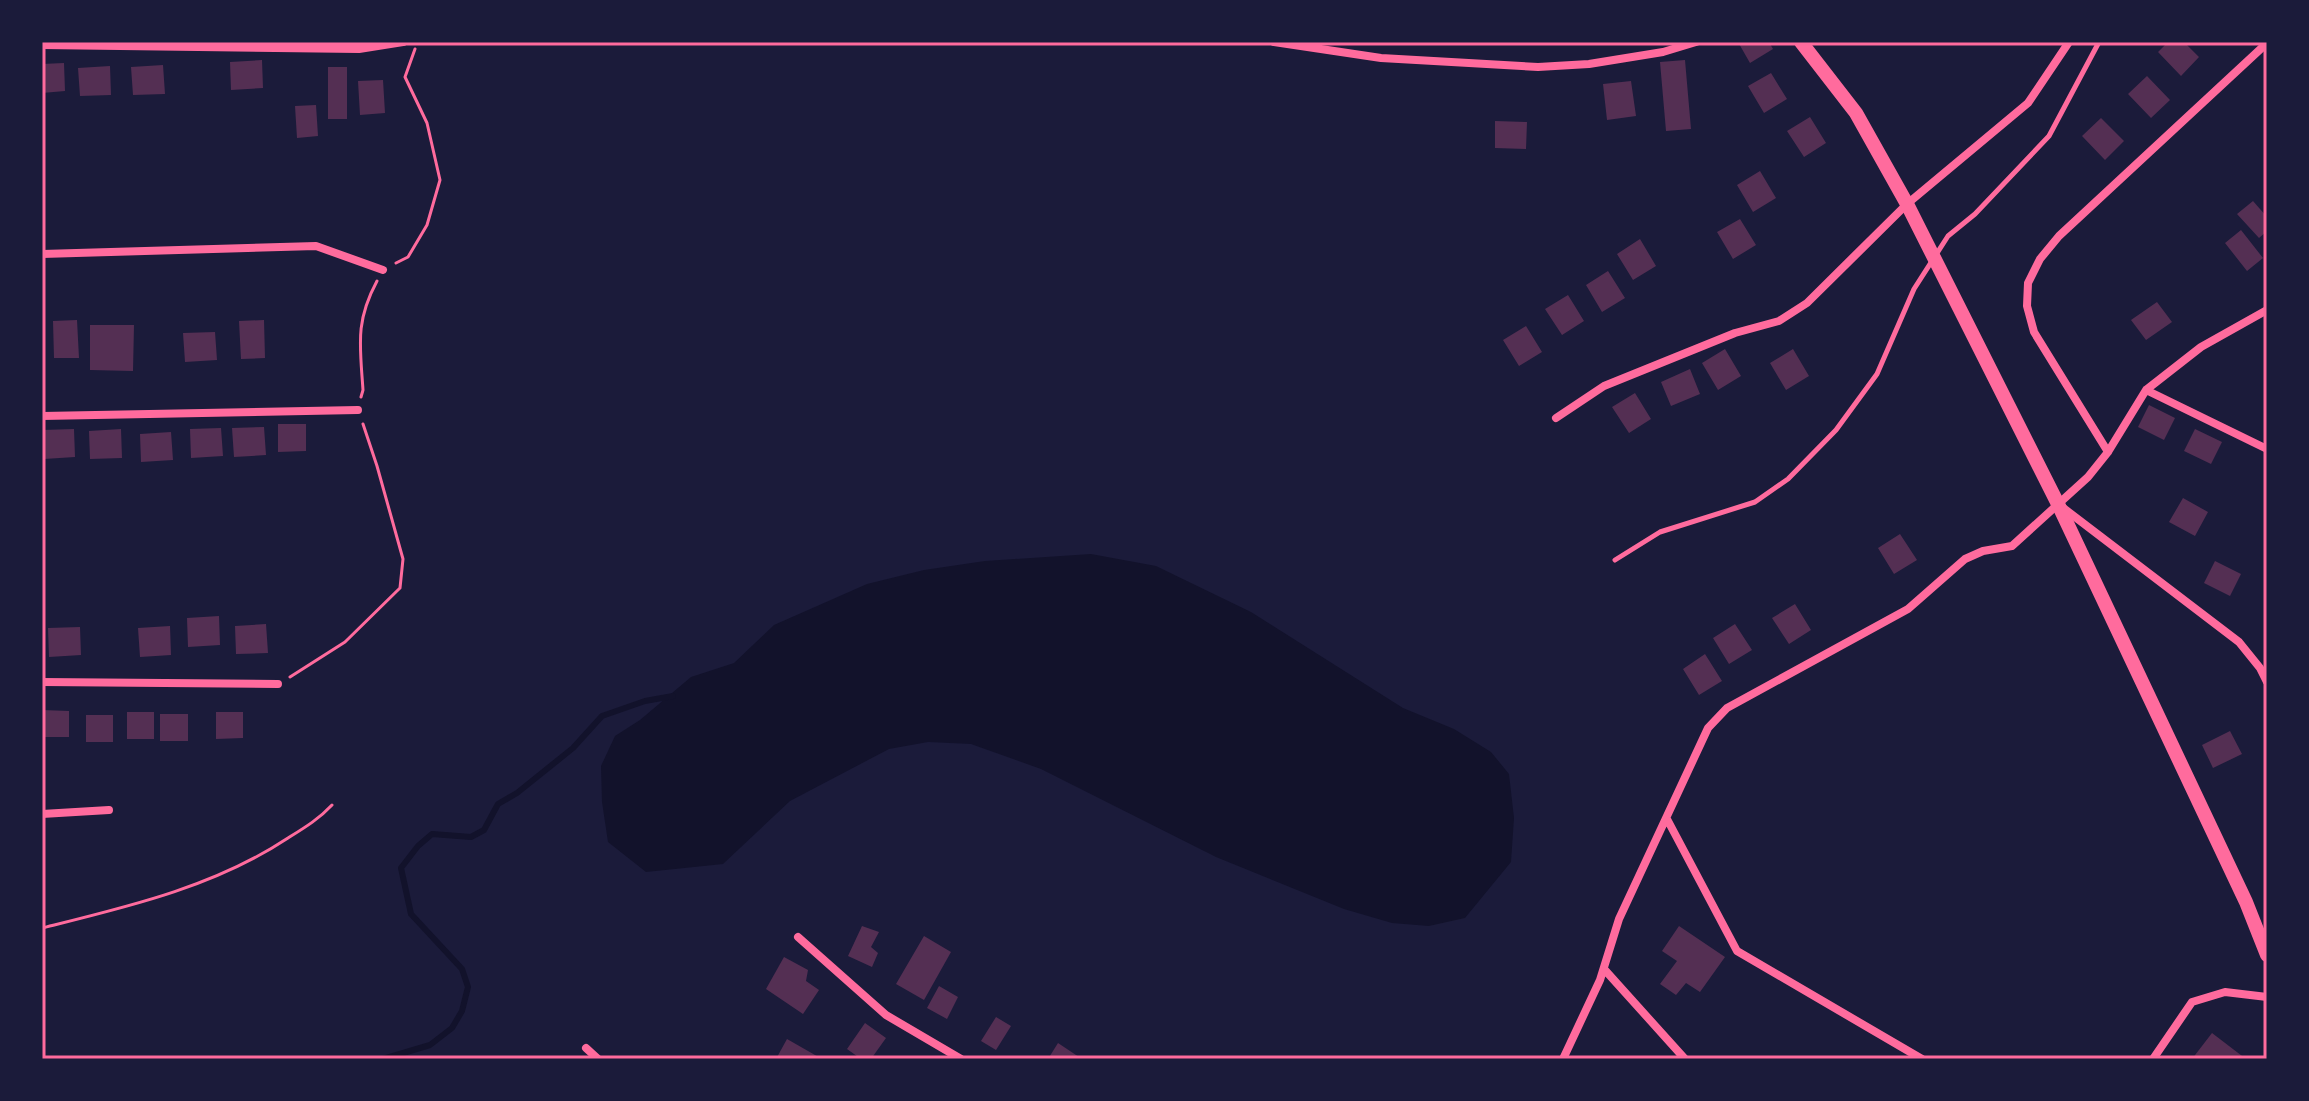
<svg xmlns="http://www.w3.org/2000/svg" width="2309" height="1101" font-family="'DejaVu Sans',sans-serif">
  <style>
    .water { fill: #12122b }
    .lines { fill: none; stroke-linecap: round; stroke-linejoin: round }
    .stream { stroke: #12122b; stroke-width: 6 }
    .building { fill: #542f53 }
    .path { stroke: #ff6b9d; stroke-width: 3 }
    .service { stroke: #ff6b9d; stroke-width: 5 }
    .minor { stroke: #ff6b9d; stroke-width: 8 }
    .tertiary { stroke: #ff6b9d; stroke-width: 14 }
    .neatline { fill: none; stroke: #ff6b9d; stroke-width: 3 }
  </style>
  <rect width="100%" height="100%" fill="#1b1b3a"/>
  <path class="water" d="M1091,554L1156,566L1251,612L1403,708L1454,729L1491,752L1509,774L1514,818L1511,862L1465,918L1429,926L1392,923L1344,909L1216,857L1041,769L971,744L928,742L889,749L790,801L723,864L646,872L608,842L602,802L601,766L615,736L640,720L691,677L734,663L774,625L867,584L924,570L985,561Z"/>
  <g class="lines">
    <path class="stream" d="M383,1059L430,1045L452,1028L462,1011L468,987L462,969L411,914L401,868L418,846L432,834L471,837L484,830L498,804L517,793L573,748L602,716L645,701L673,696"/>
  </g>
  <path class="building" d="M1738,42H1769L1773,49L1750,63Z
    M2168,42H2184L2199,57L2181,76L2158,52Z
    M262,60L263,88L231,90L230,62Z
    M1685,60L1691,129L1666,131L1660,62Z
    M64,63L65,91L42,93V64Z
    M163,65L165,94L133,95L131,67Z
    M110,66L111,95L80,96L78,68Z
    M328,67H347V119H328Z
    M1771,73L1787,99L1764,113L1748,86Z
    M2147,76L2170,100L2151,118L2128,94Z
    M383,80L385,113L360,115L358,81Z
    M1631,81L1636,116L1607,120L1603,84Z
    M316,105L318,136L297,138L295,106Z
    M1810,117L1826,143L1804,157L1787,131Z
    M2101,118L2124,141L2105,160L2082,136Z
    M1495,121L1527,122L1526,149L1495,148Z
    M1760,171L1776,198L1753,212L1737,185Z
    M2253,201L2267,217V231L2259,238L2237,214Z
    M1740,219L1756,245L1733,259L1717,232Z
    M2241,230L2263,258L2247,271L2225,243Z
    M1640,239L1656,266L1633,280L1617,254Z
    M1608,271L1625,298L1602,312L1586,285Z
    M1568,295L1584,321L1562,335L1545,309Z
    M2157,302L2172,322L2146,340L2131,320Z
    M77,320L79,358H54L53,321Z
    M264,320L265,358L241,359L239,321Z
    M90,325H134L133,371L90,370Z
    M1526,326L1542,352L1519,366L1503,340Z
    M215,332L217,360L185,362L183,333Z
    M1725,349L1741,376L1718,390L1702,363Z
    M1793,349L1809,376L1786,390L1770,363Z
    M1690,369L1700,394L1671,406L1661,382Z
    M1635,393L1651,419L1629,433L1612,407Z
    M2149,405L2175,418L2164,440L2138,427Z
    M278,424H306V451L278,452Z
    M264,427L266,455L234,457L232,428Z
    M221,428L223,456L191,458L190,429Z
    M74,429L75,457L44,459L42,430Z
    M121,429L122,458L90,459L89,431Z
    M2195,429L2222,442L2211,464L2184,451Z
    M171,432L173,460L141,462L140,434Z
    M2183,498L2208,512L2195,536L2169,522Z
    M1900,534L1917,560L1894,574L1878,548Z
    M2215,561L2241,574L2230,596L2204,583Z
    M1795,604L1811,630L1789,644L1772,618Z
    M219,616L220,645L188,647L187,618Z
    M266,624L268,653L236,654L235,626Z
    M1735,624L1752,650L1729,664L1713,638Z
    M170,626L171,655L140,657L138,628Z
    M80,627L81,655L49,657L48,628Z
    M1705,654L1722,681L1699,695L1683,669Z
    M42,710L69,711V737H42Z
    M127,712H154V739H127Z
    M216,712H243V738L216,739Z
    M160,714H188V741H160Z
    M86,715H113V742H86Z
    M2230,731L2242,754L2213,768L2202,745Z
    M862,926L879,932L871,947L878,953L872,967L848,956Z
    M1679,926L1725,957L1700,992L1686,983L1676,995L1660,984L1677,961L1662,951Z
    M924,936L951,952L924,1000L896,984Z
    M784,957L808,970L806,981L819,990L803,1014L766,989Z
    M939,986L958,997L947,1019L927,1008Z
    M996,1017L1011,1026L996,1050L981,1041Z
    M865,1023L886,1038L871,1059H861L847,1049Z
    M2212,1033L2246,1059H2192Z
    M787,1039L822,1059H776Z
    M1058,1043L1082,1059H1048Z"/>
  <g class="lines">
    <path class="path" d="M396,263L408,257L427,225L440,180L427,123L405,77L415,49
      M361,397L363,390C360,345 355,322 377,281
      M290,677L345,642L400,588L403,559L377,466L363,424
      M42,928C127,907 214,887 288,838C304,828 319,819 332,805"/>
    <path class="service" d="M1615,560L1660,532L1755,502L1788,479L1836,430L1877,374L1914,289L1948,236L1975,214L2049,136L2099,42"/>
    <path class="minor" d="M1274,42L1381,58L1538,67L1589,64L1663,52L1696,42
      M42,45L359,49L403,42
      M42,254L316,246L383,270
      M2146,390L2267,449
      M42,416L358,410
      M1556,418L1604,386L1735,333L1779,321L1807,303L1907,204L2028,103L2069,42
      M2108,452L2034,332L2027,306L2028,283L2040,259L2059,236L2267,43
      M2062,507L2239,642L2260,668L2267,682
      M42,682L278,684
      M42,814L109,810
      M1667,819L1737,951L1922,1059
      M798,937L886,1015L961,1059
      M1604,969L1685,1059
      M586,1048L598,1059
      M1563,1059L1600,980L1619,919L1708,728L1727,708L1908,609L1965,559L1983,551L2012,546L2088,477L2108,452L2146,390L2201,347L2267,310
      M2153,1059L2192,1002L2225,992L2267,997"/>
    <path class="tertiary" d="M1801,42L1856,113L1907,204L2058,504L2246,902L2267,955"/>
  </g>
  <rect width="2309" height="1101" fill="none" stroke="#1b1b3a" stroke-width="88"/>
  <rect x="44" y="44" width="2221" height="1013" class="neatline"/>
</svg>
